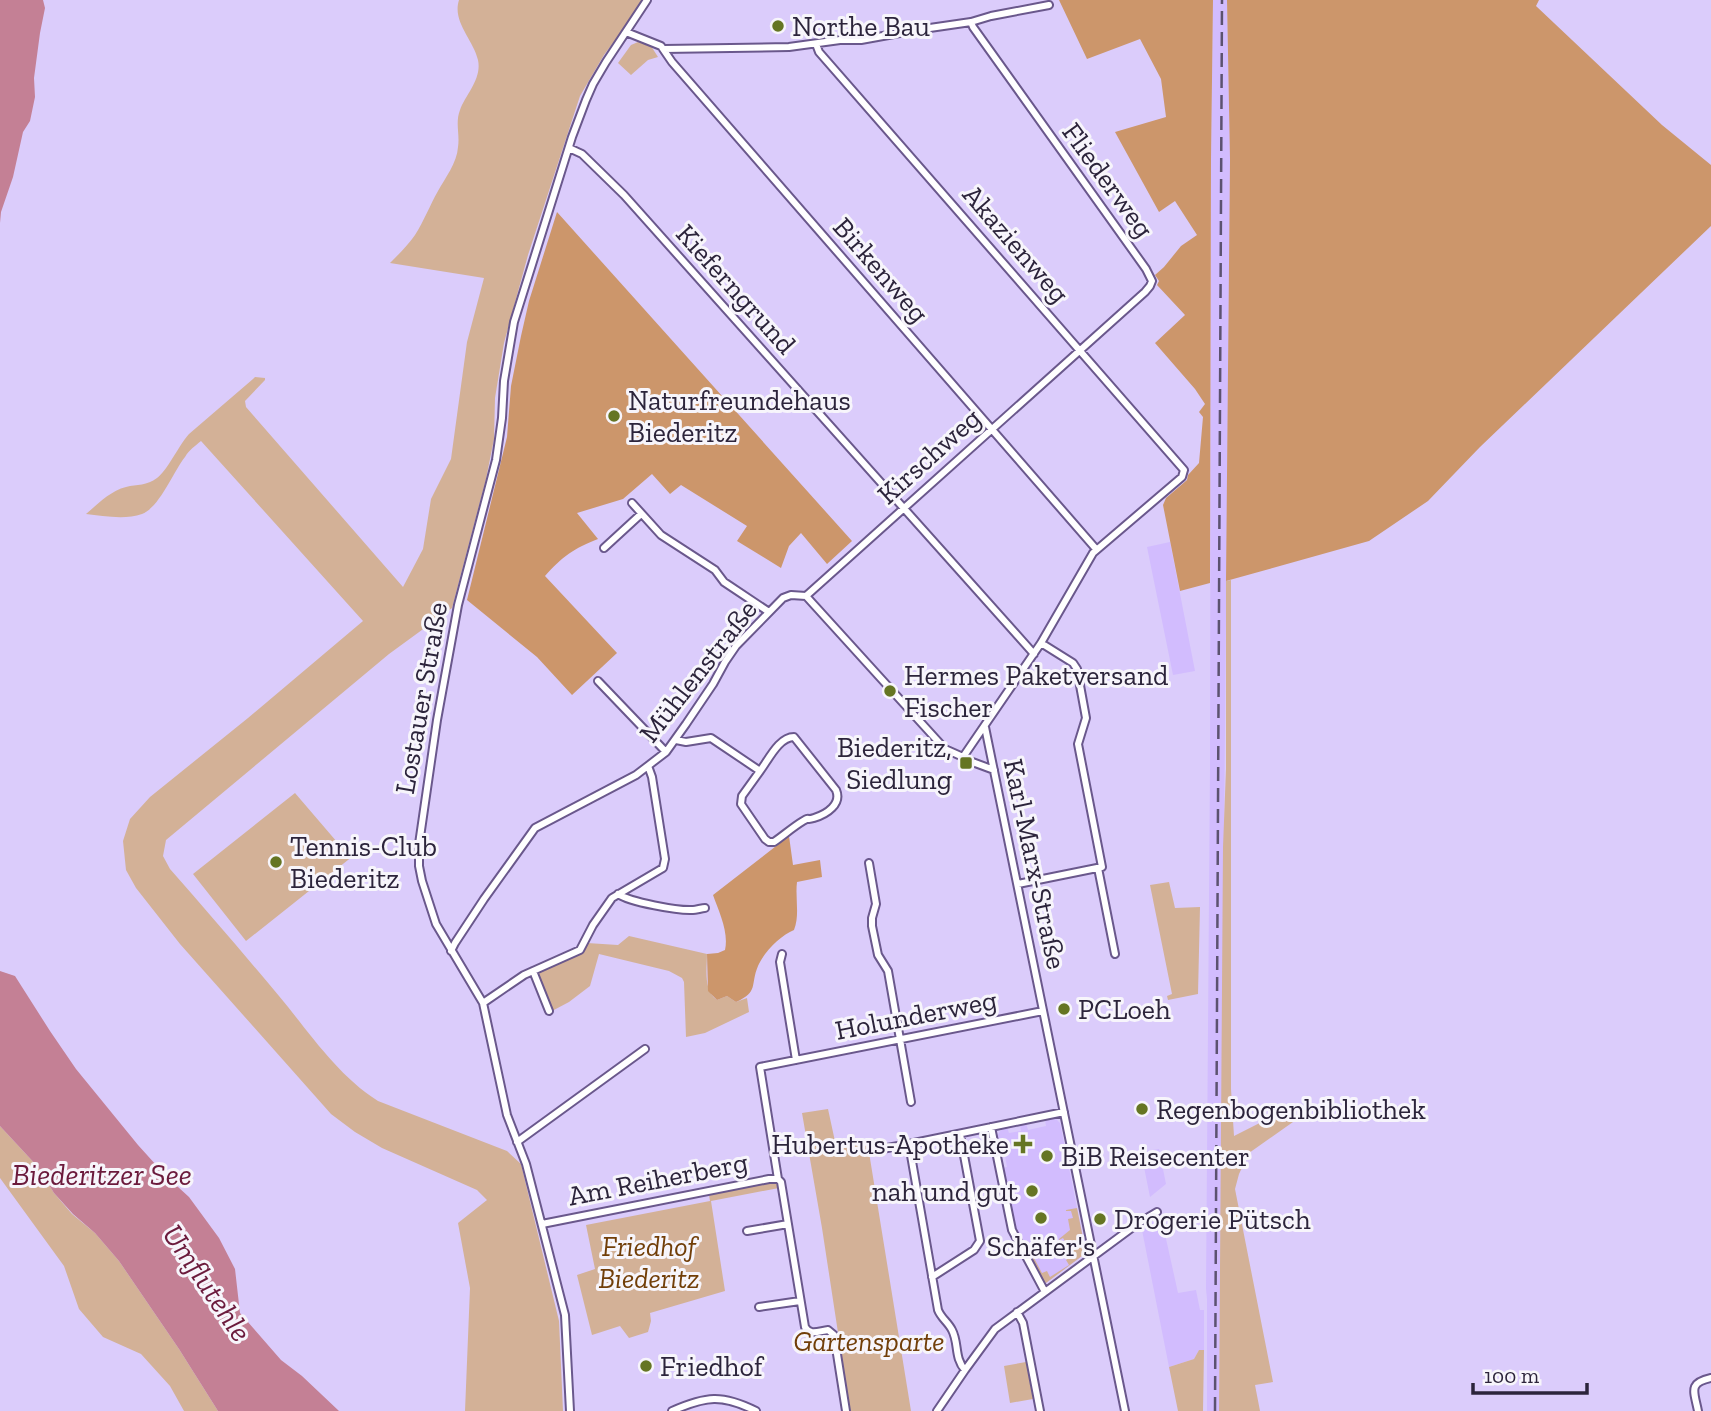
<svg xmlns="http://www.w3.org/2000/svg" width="1711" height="1411" font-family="'Zilla Slab',serif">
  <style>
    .built { fill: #d2bcfe }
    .green { fill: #d3b197 }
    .forest { fill: #cc966b }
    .water { fill: #c48095 }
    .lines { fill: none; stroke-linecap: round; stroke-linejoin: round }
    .street-casing { stroke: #6a588c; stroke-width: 10 }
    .street { stroke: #fff; stroke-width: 6 }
    .rail { stroke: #5c5270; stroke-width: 2.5; stroke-dasharray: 14 7; stroke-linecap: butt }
    .poi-dot { fill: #657523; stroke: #f7f5fb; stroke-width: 2.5 }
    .labels { text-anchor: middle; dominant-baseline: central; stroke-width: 6; stroke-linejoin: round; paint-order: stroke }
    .poi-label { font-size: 28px; fill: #2c243b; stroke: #f7f5fb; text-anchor: start }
    .street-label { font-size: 28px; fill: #2c243b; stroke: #f7f5fb }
    .park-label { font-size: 28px; font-style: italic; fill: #713e08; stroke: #f7f5fb }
    .water-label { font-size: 30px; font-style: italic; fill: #6b1a3c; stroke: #f7f5fb }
  </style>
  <rect width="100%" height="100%" fill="#dbccfb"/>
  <path class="built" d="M1213,0H1227L1230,160L1219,1411H1207V1299L1206,1289L1210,768L1211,159Z
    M1170,542L1195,671L1173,675L1147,547Z
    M1055,1118L1060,1123L1086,1253L1046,1283L1043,1281L1015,1229L1002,1169V1168L1007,1167L1005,1156L1000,1157L1004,1150L1002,1140H997V1136L1001,1130L1004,1128L1007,1127L1009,1133L1021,1131L1020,1125L1026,1123L1028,1130L1046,1126L1045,1120Z
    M1159,1149L1166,1184L1150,1197L1141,1152Z
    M1161,1216L1178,1293L1196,1290L1200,1310H1204V1350H1199L1194,1359L1169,1367L1142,1230Z"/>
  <path class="green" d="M459,0H642L630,20L604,55L580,96L528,255L504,343L495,398L494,439L486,479L452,608L389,654L166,840L163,856L170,869C207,911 243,953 279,996C309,1032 337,1075 378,1101L507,1151L521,1164L559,1321L563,1411H465L470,1288L458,1223L487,1200L477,1190L382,1148L355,1132L331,1114L180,944L136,888L126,870L123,841L130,819L150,797L248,718L363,621L201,441C195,446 189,450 185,457C173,472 160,507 142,514C125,520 103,516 86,514C98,504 110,491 126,487C137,484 147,486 157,478C167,471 179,445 189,434L253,379L255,377L265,378V380L245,401L246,407L403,587L423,549L431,499L451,459L467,342L484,278L390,263C399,254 408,245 415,235C424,221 430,205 438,191C445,178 457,163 458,147C460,134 455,123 460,110C466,94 482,79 478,60C473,39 452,22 459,0Z
    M638,42L651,46L658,57L648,60L631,75L618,63L631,45Z
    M1231,580V1089L1234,1136L1289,1108L1293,1122L1249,1153L1239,1174L1235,1189L1273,1382L1255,1385L1260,1411H1219L1223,847L1226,769V581Z
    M295,793L337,842L339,845L342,842L353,856L246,941L193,874Z
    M1169,882L1175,908L1200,907L1198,994L1168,1000L1167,996L1172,994L1150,885Z
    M629,936L707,954C707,969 703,990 717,1000L727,996L736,1002L747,998L749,1012L705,1033L686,1037L684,982L682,978L669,971L599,954L590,986L569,1002L552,1011L538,977L539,973L583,952L587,943L618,945Z
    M828,1109L836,1146L867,1140L911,1411H850L822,1228L802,1113Z
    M0,1126L38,1167L54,1193L72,1214L95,1233L119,1261L179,1349L218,1411H184L170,1386L141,1354L103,1337L79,1309L64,1266L0,1178Z
    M771,1182H776L779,1188L711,1201L725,1291L650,1313L651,1321L648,1332L629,1338L620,1326L592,1335L577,1275L595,1269L586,1225L710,1201L709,1195Z
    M1077,1208L1086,1253L1046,1283L1041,1279L1032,1259L1038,1254L1034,1258L1042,1273L1047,1271L1050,1277L1069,1265L1066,1260L1073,1255L1063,1238L1059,1240V1239L1070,1230L1068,1219L1073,1218L1071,1211H1066V1210Z
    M1199,1350H1204L1203,1411H1178L1169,1367L1194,1359Z
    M1026,1362L1033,1399L1010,1403L1004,1366Z"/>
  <path class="forest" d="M1059,0H1213L1211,159L1210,583L1180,591L1163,505L1166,498L1187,480L1188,475L1199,463L1203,417L1199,412L1205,404L1195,389L1155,343L1185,315L1157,285L1159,281L1155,275L1164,267L1181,246L1197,235L1175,201L1159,212L1115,132L1166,117L1161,79L1140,39L1087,59Z
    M1227,0H1539L1536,6L1662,125L1711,165V226L1480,447L1428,501L1369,541L1226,581L1230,160Z
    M557,212L852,541L827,564L801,533L789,546L781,568L737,541L747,526L681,485L670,494L652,474L623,499L577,513L598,539C574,548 562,557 545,576L617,653L572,695L537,657L467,600L507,437L511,386L521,336L529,301Z
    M789,836L793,865L820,860L822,877L797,882C795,898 800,915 794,930C781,935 764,952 758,966C750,985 759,992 736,1002L727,996L717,1000L708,991L707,954L718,953L725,950C729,932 719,912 713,895Z"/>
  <path class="water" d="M0,0H43L45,8L40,33L34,78L35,97L30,121L23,132L13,177L1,212L0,223Z
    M0,971L15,976L50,1031L76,1069L138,1145L166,1176L189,1197L219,1238L235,1269L240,1313L281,1360L302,1376L339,1411H218L179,1349L119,1261L95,1233L73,1214L54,1193L38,1167L0,1126Z"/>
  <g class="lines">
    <g class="street-casing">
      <path id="street" d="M626,32L661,46L672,62L1096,549
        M816,44L819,52L1184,470L1182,477L1093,553L1041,643L963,757
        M664,49L789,47L840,40H861L916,30L971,22L991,16L1049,5
        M569,148L582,154L624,195L1034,654
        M632,503L661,535L715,570L724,582L769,612
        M604,548L641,514
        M806,596L1145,292L1150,286L1152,281L1146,269L973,27L971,22
        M806,596L945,749L963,757L967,760L994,770
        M598,681L666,752
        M985,727L1125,1411
        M676,740L686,742L711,738L760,771C769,759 779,737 794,737L836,790C842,804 827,814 814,818C804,821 812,816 803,821C793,827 784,835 774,842H769L765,839L741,804L742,796L760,771
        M869,863L876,904L872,918V926L878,955L888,971L911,1102
        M1098,868L1115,954
        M1018,884L1102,867L1078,744L1086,718L1077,669L1073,663L1041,643
        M618,894C630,902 678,911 693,910C696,910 702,908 705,908
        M451,951L455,943L484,899L535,828L636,775L666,752L686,724L713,684L725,662L736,646L783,598L791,595L806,596
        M782,954L780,962L796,1060
        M533,971L549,1011
        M483,1003L524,975L580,950L593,925L612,898L663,868L665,859L652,777L648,766
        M991,1127L1012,1230L1045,1292
        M517,1142L645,1049
        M909,1144L1064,1112
        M871,1151L909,1144L938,1310C941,1318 948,1322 952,1330C959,1343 954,1358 965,1370
        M778,1179L760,1067L1043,1011
        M542,1224L769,1179H778L781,1182L805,1327C810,1336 819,1331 828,1330L834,1335L846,1411
        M747,1231L788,1224
        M932,1277L974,1250L980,1241L960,1134
        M759,1307L800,1301
        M1017,1312L1023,1323L1040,1411
        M570,1411L565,1315L526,1164L507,1115L483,1003L436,924L422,881L419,866V844L437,720L458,605L496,460L502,418L504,381L514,322L572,137L586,100L593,84L606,62L647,0
        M672,1411C706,1396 722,1394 756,1411
        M937,1411L965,1370L995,1329L1137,1224L1157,1212
        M1698,1411C1694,1391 1688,1383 1711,1378"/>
    </g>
    <use href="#street" class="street"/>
    <path class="rail" d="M1215,1411L1222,0"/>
  </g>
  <g class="poi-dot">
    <circle cx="778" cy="26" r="7"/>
    <circle cx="614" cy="416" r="7"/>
    <circle cx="890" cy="691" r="7"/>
    <rect x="959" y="756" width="14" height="14" rx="3.5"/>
    <circle cx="276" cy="862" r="7"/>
    <circle cx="1064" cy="1009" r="7"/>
    <circle cx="1142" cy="1109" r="7"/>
    <path d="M1019.5 1133.5h7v7h7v7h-7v7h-7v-7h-7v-7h7z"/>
    <circle cx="1047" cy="1156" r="7"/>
    <circle cx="1032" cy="1191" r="7"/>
    <circle cx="1041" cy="1218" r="7"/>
    <circle cx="1100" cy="1219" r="7"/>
    <circle cx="646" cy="1366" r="7"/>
  </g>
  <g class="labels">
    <g class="poi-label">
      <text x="792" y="26">Northe Bau</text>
      <text x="628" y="400">Naturfreundehaus<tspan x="628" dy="32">Biederitz</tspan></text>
      <text x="904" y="675">Hermes Paketversand<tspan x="904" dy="32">Fischer</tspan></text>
      <text x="952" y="747" text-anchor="end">Biederitz,<tspan x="952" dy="32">Siedlung</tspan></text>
      <text x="290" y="846">Tennis-Club<tspan x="290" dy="32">Biederitz</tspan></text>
      <text x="1078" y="1009">PCLoeh</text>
      <text x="1156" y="1109">Regenbogenbibliothek</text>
      <text x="1009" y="1144" text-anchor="end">Hubertus-Apotheke</text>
      <text x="1061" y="1156">BiB Reisecenter</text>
      <text x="1018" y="1191" text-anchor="end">nah und gut</text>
      <text x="1114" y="1219">Drogerie Pütsch</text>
      <text x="1041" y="1246" text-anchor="middle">Schäfer's</text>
      <text x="660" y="1366">Friedhof</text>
    </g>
    <g class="street-label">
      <text transform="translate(1108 180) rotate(54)">Fliederweg</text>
      <text transform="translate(1016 244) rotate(49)">Akazienweg</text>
      <text transform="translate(881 270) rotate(49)">Birkenweg</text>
      <text transform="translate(736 289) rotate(48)">Kieferngrund</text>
      <text transform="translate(929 456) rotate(-42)">Kirschweg</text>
      <text transform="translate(698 671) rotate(-52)">Mühlenstraße</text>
      <text transform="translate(421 698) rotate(-80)">Lostauer Straße</text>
      <text transform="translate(1035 864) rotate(78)">Karl-Marx-Straße</text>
      <text transform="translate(916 1015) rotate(-11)">Holunderweg</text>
      <text transform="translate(658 1179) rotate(-11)">Am Reiherberg</text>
    </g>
    <g class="park-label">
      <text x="649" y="1246">Friedhof<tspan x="649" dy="32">Biederitz</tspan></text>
      <text x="869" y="1341">Gartensparte</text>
    </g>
    <g class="water-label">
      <text x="102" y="1175">Biederitzer See</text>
      <text transform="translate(207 1283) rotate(56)">Umflutehle</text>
    </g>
  </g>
  <path d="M1473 1383v10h114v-10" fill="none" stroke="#2c243b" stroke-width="3.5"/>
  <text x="1484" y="1383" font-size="21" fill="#2c243b" stroke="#f7f5fb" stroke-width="5" paint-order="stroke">100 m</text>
</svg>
